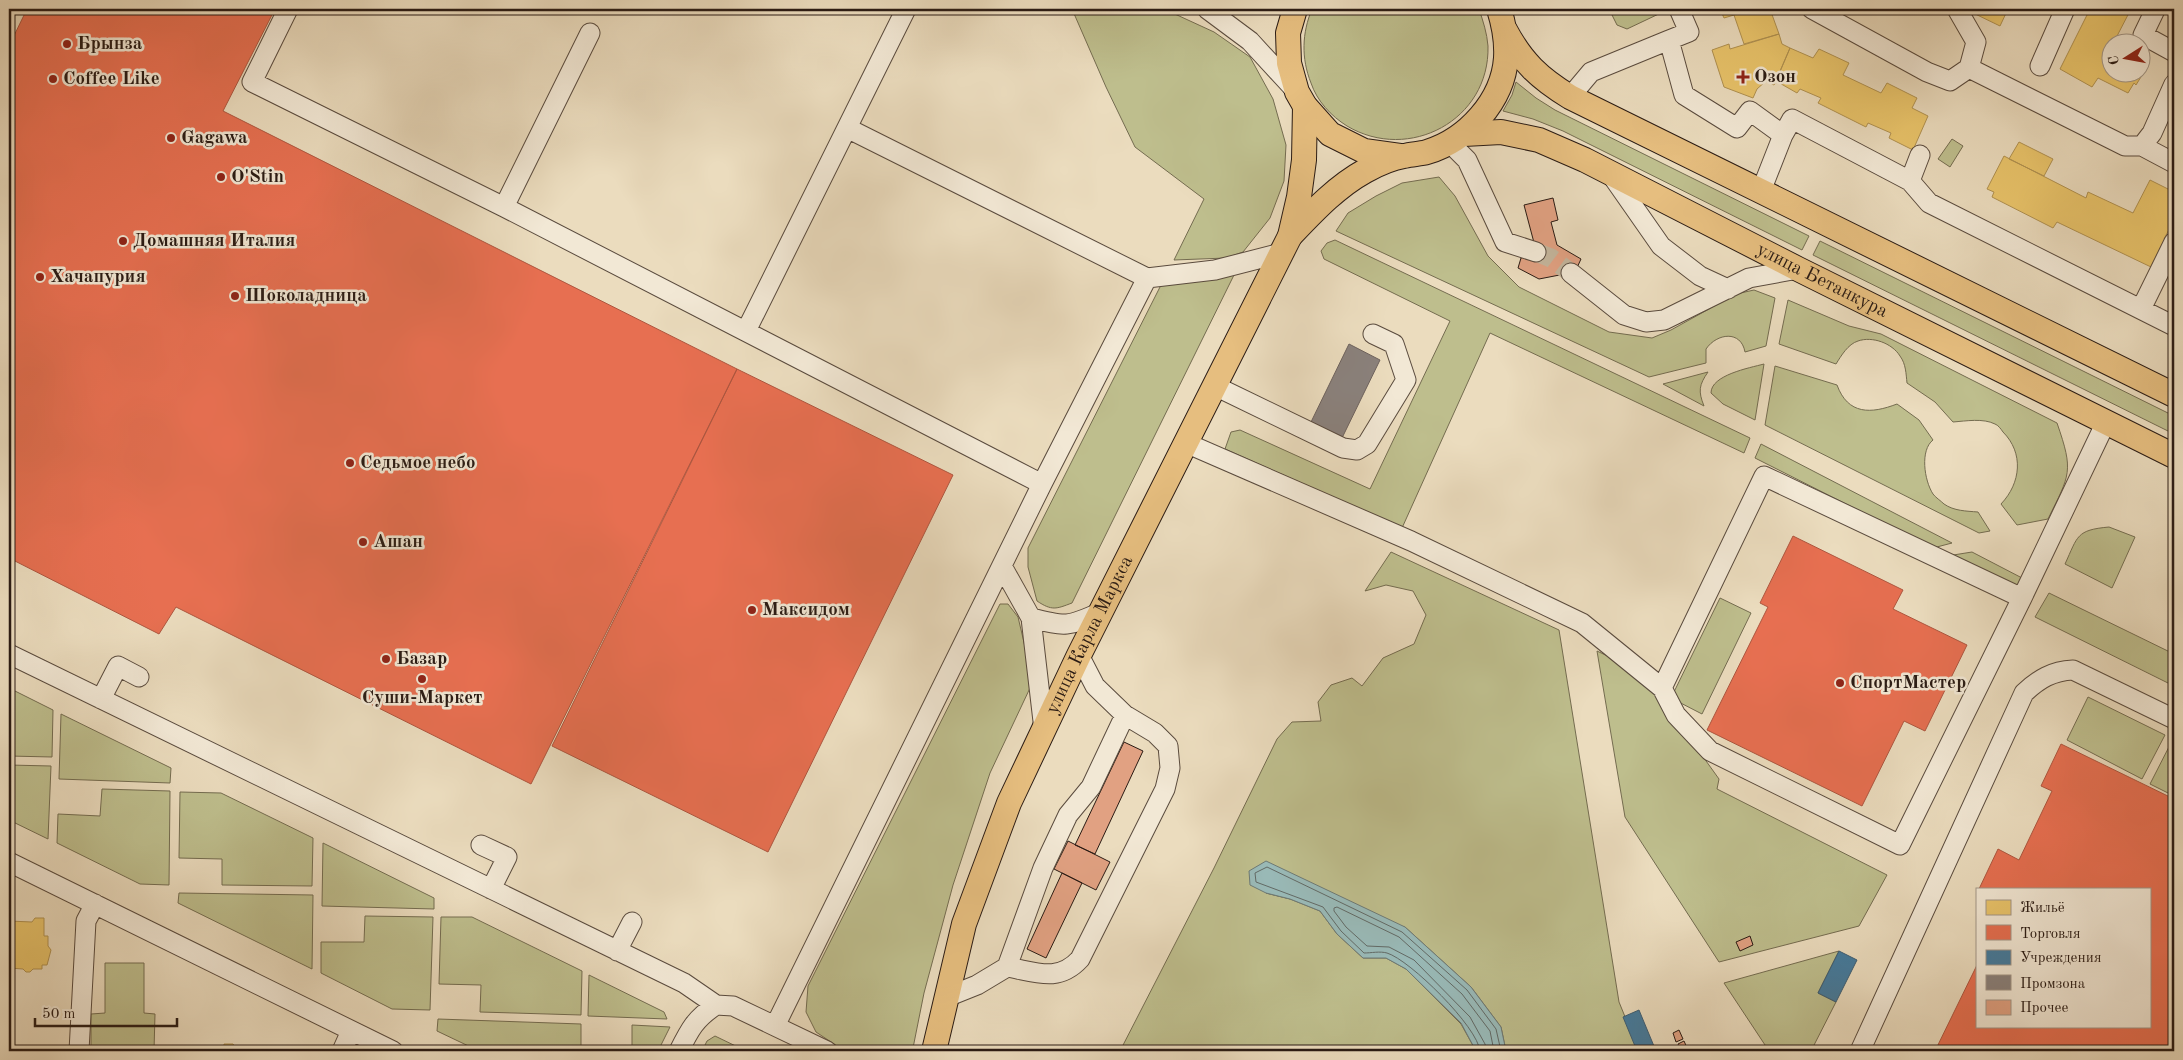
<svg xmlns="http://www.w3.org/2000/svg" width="2183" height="1060" font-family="'Old Standard TT',serif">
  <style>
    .green { fill: #bebe8d; stroke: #746c50 }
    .water { fill: #99bab8; stroke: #6d7a76 }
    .homes { fill: #e9c46a; stroke: #b09150 }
    .shops { fill: #e76f51; stroke: #ae563f }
    .public { fill: #457b9d; stroke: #3d5e74 }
    .industry { fill: #8a817c; stroke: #6d625d }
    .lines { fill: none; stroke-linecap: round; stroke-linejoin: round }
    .shore { stroke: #626a66; stroke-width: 1 }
    .building { fill: #e1a182; stroke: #2a1b14 }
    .minor-tunnel { stroke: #c4b59c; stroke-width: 19; stroke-dasharray: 19 9; stroke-linecap: butt }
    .minor-casing { stroke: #5a4b3e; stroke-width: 21 }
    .major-casing { stroke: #2a1b14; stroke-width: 26 }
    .minor { stroke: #f2e8d5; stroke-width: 19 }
    .major { stroke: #e6be7f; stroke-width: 24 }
    .poi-dot { fill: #8f2418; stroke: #f2e8d5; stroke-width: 2 }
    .labels { text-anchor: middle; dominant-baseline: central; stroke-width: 5; stroke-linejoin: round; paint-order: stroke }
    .poi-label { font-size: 19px; font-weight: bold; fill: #2a1b14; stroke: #f2e8d5; text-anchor: start }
    .street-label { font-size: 19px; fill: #2a1b14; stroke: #f2e8d5 }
  </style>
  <rect width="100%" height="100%" fill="#ebdcbe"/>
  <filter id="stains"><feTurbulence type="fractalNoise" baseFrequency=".004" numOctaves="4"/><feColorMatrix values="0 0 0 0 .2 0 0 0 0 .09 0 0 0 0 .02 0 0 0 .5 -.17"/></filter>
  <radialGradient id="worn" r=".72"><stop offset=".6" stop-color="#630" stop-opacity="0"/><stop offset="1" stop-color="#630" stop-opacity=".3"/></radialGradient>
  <path class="green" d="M1072,9H1164L1214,32L1250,57L1273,99L1286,145L1284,181L1270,218L1243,252L1226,258L1174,260L1204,199L1135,147L1106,87Z
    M1312,9H1479C1483,21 1487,33 1488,46C1490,120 1409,163 1347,126C1331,116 1317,101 1311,83C1301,58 1302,33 1312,9Z
    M1609,9H1664L1665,11L1627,29L1617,25Z
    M1516,82L1536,98L1555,110L1809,236L1802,250L1563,131L1533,119L1503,111L1512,95Z
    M1952,139L1963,146L1950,167L1938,159Z
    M1439,177L1455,196L1488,256L1519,287L1609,332L1652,338L1671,330L1736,294L1754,290L1775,298L1766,346L1745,352C1741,330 1717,333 1706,349V363L1649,377L1336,231L1348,213L1376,196L1402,183Z
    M1335,240L1750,438L1744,453L1490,333L1402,528L1225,449L1231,432L1240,430L1370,489L1450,321L1324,259L1321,251L1327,243Z
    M1820,241L2174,416V434L1813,255Z
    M1234,275L1072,603C1056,609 1052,611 1037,601L1028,567V548L1161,285Z
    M1788,300L1849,326L1881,334L2057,423C2074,472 2070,474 2048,519L2017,525L2001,504C2021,483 2024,453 2003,432C2001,429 1998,425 1995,424C1983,418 1966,421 1953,422L1935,402L1907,383C1906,374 1906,364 1900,356C1892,343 1872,336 1858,341C1848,344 1841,356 1836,364L1779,344Z
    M1764,364L1755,420L1723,404L1711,393C1711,375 1749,368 1764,364Z
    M1775,366L1837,385C1848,415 1871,414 1897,404L1919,420L1933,440C1920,450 1924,480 1933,494C1935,497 1941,501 1944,504C1954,511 1966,511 1978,512L1990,531L1979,533L1765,425Z
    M1708,372C1699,385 1698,391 1704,406L1663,384Z
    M1761,444L1952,543L1933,548L1755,458Z
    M2109,527L2135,537L2112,588L2065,564C2078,536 2076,530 2109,527Z
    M1391,552L1559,630L1619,1002L1639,1051H1506L1501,1027L1471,987L1405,927L1266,893L1290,899L1320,911L1337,934L1363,958H1386L1406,969L1461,1024L1476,1051H1120L1214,868L1277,739L1292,722L1321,721L1318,702L1331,685L1352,678L1362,686L1383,658L1414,644L1426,615L1413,591L1386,585L1365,591Z
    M1972,552L2024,579L2017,591L1947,556Z
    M2049,593L2174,654V686L2035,617Z
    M1720,598L1751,613L1702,714L1671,698Z
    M1000,604H1008L1018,617L1030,668V688L990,773L953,885L924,993L913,1048L912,1051H847L837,1046L816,1032L806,1012L808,986Z
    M1597,651L1643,673L1719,779L1717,789L1887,875L1859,926L1719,962L1625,817Z
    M9,688L53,710L52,757L9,756Z
    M2088,697L2165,735L2142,779L2067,740Z
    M61,714L171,768L170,783L59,779Z
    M2173,739L2174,740V796L2150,784Z
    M9,765L51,766L48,839L9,820Z
    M102,789L170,791L169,885L140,884L57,843L58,814L100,816Z
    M180,792L221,793L313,838L312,886L222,885V859L179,858Z
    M323,843L434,898V909L322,906Z
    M179,893L313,895L312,969L178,903Z
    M365,916L433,917L430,1010L392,1009L321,973V942H364Z
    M441,917H472L582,971L581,1015L480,1012L481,985L439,984Z
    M1839,951L1818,993L1836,1002L1811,1051H1769L1724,983Z
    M105,963H144V1013L155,1014L154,1051H91V1014L105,1013Z
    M589,975L664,1012L667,1019L588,1016Z
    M438,1019L581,1024V1051H479L437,1031Z
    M632,1025L670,1027L658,1051H632Z
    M715,1036L746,1051H702L707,1041Z"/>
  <path class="water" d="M1266,861L1405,927L1471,987L1501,1027L1506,1051H1476L1461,1023L1406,969L1386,958H1363L1337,934L1320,911L1290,899L1266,893L1250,885L1249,871Z"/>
  <path class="homes" d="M1720,9H1770L1779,34L1744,44L1734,15L1724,18Z
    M1970,9H2008L2000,26L1969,11Z
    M2090,9H2131L2116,38L2120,42H2110V72H2140V70L2144,72L2136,85L2134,83L2128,93L2098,78L2092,87L2060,69Z
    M1779,34L1782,44L1790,48L1774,85L1766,81L1757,89L1753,98L1724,87L1712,50L1729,44L1730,49Z
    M1790,48L1813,58L1819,49L1849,63L1843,75L1881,93L1887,83L1917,98L1912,108L1928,116L1913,150L1889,138L1891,133L1868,123L1866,127L1818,103L1821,98L1800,89L1797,93L1776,81Z
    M2140,56L2145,58L2140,68Z
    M2019,142L2053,159L2044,176L2009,159Z
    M2004,156L2086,198L2088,192L2133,213L2150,180L2174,192V220L2164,239L2174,244V278L2057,222L2053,228L1992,197L1994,192L1987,189Z
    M35,918H44V936H48V946L51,950L47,965H42V969H33L30,972H26L23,969L9,968V921L32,922Z
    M224,1044H233L236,1048L293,1050L297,1046H306V1051H224Z"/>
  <path class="shops" d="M27,9H275L223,111L737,369L531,784L176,607L159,634L9,558V46Z
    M737,369L953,475L768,852L552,746Z
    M1793,536L1903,590L1893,609L1967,645L1925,731L1904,721L1862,806L1707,730L1768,607L1760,603Z
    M2061,744L2174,799V1051H1935L1977,965V1026H2149V889H1979L1998,849L2019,860L2052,791L2041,786Z"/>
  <path class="public" d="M1839,951L1857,960L1836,1002L1818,993Z
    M1639,1010L1656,1051H1637L1623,1017Z"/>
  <path class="industry" d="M1349,344L1380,360L1342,438L1311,422Z"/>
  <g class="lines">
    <path class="shore" d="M1480,1051C1478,1027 1410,960 1387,953C1380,951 1371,953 1364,953L1341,931L1323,907L1256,882L1255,873L1267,867L1402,932L1467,990L1496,1029L1501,1051
      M1487,1051L1485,1044L1470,1017L1414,960L1389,947L1367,946L1346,927L1334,911V908L1337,907L1399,937L1462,994L1490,1031L1494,1051"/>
  </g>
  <path class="building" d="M1553,198L1558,220L1551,222L1557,245L1581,259L1575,272L1539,279L1518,268L1521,258L1537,254L1524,205Z
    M1124,742L1143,751L1095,854L1075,845Z
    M1068,841L1110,862L1096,890L1054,869Z
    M1062,873L1082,883L1046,958L1027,949Z
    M1750,936L1753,945L1740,951L1736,942Z
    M1679,1030L1683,1039L1676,1042L1673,1033Z
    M1684,1041L1688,1050L1681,1051L1678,1044Z"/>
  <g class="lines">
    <path class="minor-tunnel" d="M1536,252L1551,258L1571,273"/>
    <g class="minor-casing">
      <path id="minor" d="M288,9L252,82L504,207L1042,484
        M1207,9L1250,41L1296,91
        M1812,9L1927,72L1950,81L1969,68L2125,146H2142L2152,133L2174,84
        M1957,9L1976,42L1969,68
        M2155,10L2143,35L2174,52
        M1669,40L1689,32L1679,9
        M2040,66L2065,9
        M1570,97L1591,72L1669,40L1684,95L1737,128L1750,111L1783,135L1792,119L1910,181L1929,203L2174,326
        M847,128L1147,278L1215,270L1281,253
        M1450,143L1467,160L1505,242L1536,252
        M2142,146L2174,163
        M1610,173L1661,246L1700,276L1728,289
        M1910,181L1920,155
        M1761,191L1783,135
        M504,207L590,33
        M1571,273L1624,315L1646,322L1664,320L1749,278L1798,269
        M2141,309L2174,242
        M746,331L906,9
        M1215,386L1343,448L1357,450L1367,444L1406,380L1394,344L1373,334
        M1186,443L1411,541L1582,623L1662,688L1676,715L1710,751L1900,845L2022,598L2106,422
        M1002,566L1031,618L1044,730
        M1031,618C1066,627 1068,627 1101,612
        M9,654L684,983L716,1005L733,1006L827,1051
        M1662,688L1764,476L2022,598
        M101,699L118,666L139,677
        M481,845L507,857L491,889
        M9,862L393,1051
        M617,951L632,922
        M1007,967L1043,868L1068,815L1091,787L1125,715
        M947,997L977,985L1007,967C1036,972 1058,983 1080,959L1165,789L1170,768L1168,746L1155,733L1125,715L1095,686L1079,655
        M775,1026L1042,484L1147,278
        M79,1051L86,921L95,904
        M342,1051L351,1031
        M679,1051C690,1029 695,1019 716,1005
        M1860,1051L2024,693C2039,679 2052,671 2073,670L2174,719"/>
    </g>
    <g class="major-casing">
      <g id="major">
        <path d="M1295,9L1288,33L1289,63L1297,92L1305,106L1330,134L1364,151L1400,156"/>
        <path d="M1505,30C1522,62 1539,78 1570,97L2174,395"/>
        <path id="s1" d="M1464,134L1501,132L1539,140L1585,160L1798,269L2174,456"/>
        <path d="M1290,236C1313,212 1336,187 1365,171C1376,165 1392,158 1404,156C1412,154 1420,154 1427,152C1467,140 1503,101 1506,58C1507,41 1504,25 1499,9"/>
        <path id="s2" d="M934,1051L964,924L1009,803L1079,655L1290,236L1299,197L1304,160L1305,106"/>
      </g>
    </g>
    <use href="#minor" class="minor"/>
    <use href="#major" class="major"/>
  </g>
  <g class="poi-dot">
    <circle cx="67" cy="44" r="5"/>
    <path d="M1740.5 69.5h5v5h5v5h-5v5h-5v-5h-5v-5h5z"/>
    <circle cx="53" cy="79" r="5"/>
    <circle cx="171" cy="138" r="5"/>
    <circle cx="221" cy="177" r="5"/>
    <circle cx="123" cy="241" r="5"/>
    <circle cx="40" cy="277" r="5"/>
    <circle cx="235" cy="296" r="5"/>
    <circle cx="350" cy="463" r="5"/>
    <circle cx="363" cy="542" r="5"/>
    <circle cx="752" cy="610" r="5"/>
    <circle cx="386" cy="659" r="5"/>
    <circle cx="422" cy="679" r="5"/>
    <circle cx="1840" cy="683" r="5"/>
  </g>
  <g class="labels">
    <g class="poi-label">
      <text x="77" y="44">Брынза</text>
      <text x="1754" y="77">Озон</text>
      <text x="63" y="79">Coffee Like</text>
      <text x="181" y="138">Gagawa</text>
      <text x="231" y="177">O'Stin</text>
      <text x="133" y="241">Домашняя Италия</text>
      <text x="50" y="277">Хачапурия</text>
      <text x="245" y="296">Шоколадница</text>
      <text x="360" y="463">Седьмое небо</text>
      <text x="373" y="542">Ашан</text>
      <text x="762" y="610">Максидом</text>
      <text x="396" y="659">Базар</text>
      <text x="1850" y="683">СпортМастер</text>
      <text x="422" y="698" text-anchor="middle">Суши-Маркет</text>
    </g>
    <g class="street-label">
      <text stroke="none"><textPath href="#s1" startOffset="392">улица Бетанкура</textPath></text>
      <text stroke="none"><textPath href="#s2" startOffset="446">улица Карла Маркса</textPath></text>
    </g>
  </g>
  <rect width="2183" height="1060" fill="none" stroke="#ebdcbe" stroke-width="30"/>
  <rect x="10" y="10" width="2163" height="1040" fill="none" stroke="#2a1b14" stroke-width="2.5"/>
  <rect x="15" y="15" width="2153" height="1030" fill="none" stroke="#2a1b14"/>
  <rect x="1976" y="888" width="175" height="140" fill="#f2e8d5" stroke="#a29688"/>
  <rect x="1986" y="900" width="25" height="15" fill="#e9c46a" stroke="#a29688"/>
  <text x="2020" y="912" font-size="15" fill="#2a1b14">Жильё</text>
  <rect x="1986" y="925" width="25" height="15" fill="#e76f51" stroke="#a29688"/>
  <text x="2020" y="938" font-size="15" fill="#2a1b14">Торговля</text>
  <rect x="1986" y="950" width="25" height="15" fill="#457b9d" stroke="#a29688"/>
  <text x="2020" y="962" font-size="15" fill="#2a1b14">Учреждения</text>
  <rect x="1986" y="975" width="25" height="15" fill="#8a817c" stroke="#a29688"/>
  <text x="2020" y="988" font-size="15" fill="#2a1b14">Промзона</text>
  <rect x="1986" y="1000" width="25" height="15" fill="#e1a182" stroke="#a29688"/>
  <text x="2020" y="1012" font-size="15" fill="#2a1b14">Прочее</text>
  <g transform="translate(2126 58) rotate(259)"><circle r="24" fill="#f2e8d5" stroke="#a29688"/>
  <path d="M0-4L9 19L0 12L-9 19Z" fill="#8f2418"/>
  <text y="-8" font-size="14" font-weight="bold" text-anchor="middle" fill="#2a1b14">С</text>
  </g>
  <path d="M35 1018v8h142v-8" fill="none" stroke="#2a1b14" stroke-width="2.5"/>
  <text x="42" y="1018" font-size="15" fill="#2a1b14" stroke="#f2e8d5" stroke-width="4" paint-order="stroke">50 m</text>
  <rect width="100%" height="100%" filter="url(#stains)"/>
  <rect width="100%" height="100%" fill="url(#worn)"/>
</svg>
